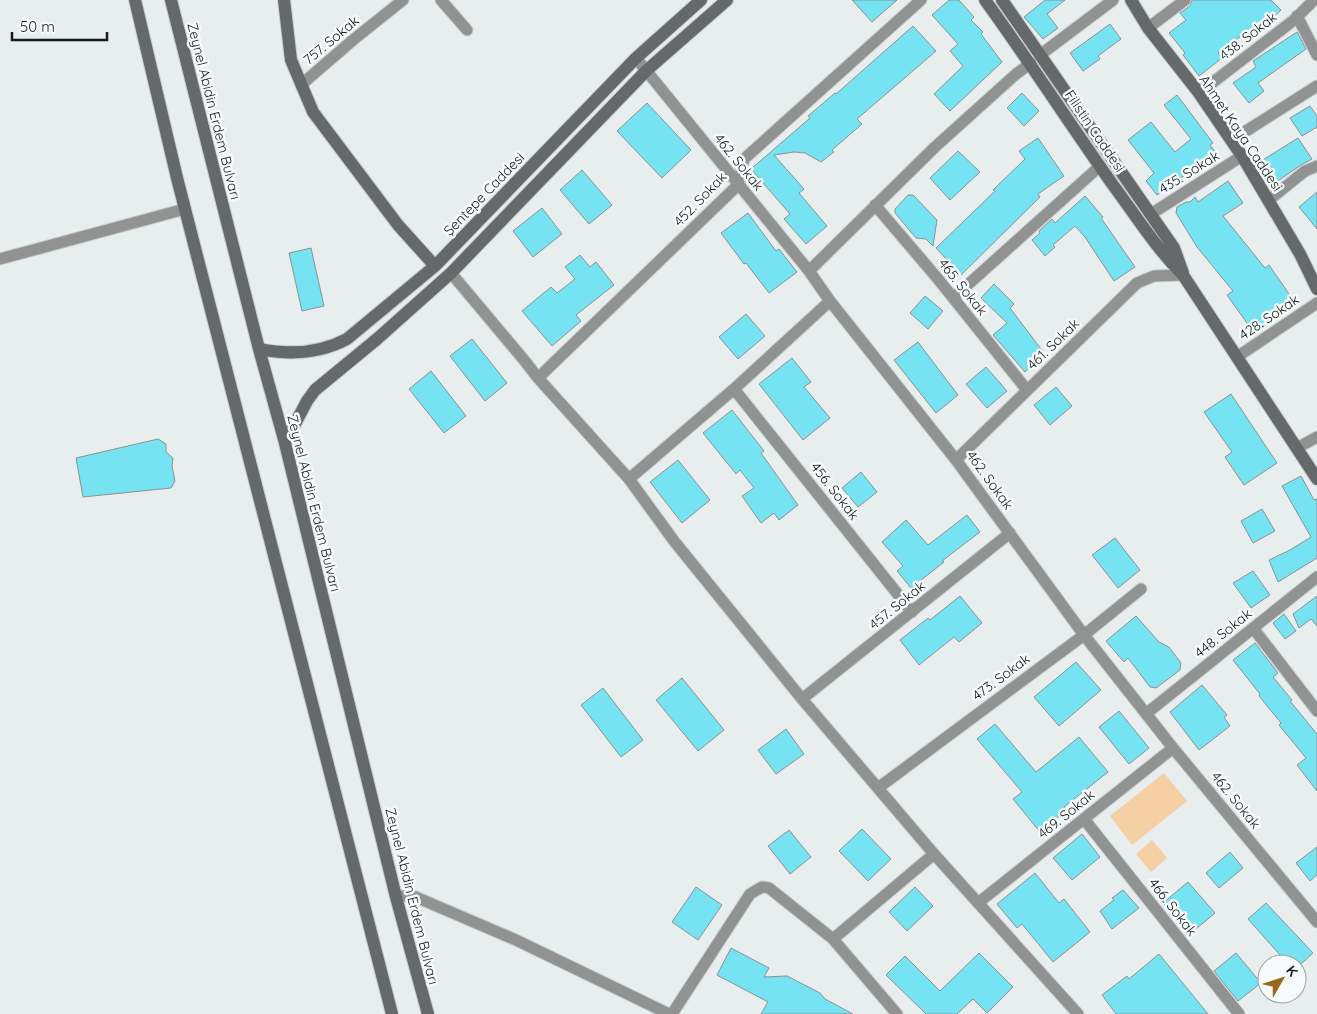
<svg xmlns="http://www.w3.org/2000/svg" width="1317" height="1014" font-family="Quicksand,sans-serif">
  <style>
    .green { fill: #f5d0a4 }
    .building { fill: #76e3f2; stroke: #8d9293 }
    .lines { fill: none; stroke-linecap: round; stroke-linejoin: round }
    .street-casing { stroke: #c7cbcc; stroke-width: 13 }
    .secondary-casing { stroke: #c7cbcc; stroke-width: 14 }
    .street { stroke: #919393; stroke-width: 11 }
    .secondary { stroke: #66696a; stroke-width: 12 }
    .labels { text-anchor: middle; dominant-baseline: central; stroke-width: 5; stroke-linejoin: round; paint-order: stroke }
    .street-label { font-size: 14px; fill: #181a1a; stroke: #f5fbfb }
  </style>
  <rect width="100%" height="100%" fill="#e8edee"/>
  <path class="green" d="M1164,773L1187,801L1132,845L1110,816Z
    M1152,840L1167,858L1151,872L1136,854Z"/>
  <path class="building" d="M852,0H897L872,22Z
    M949,0H959L974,17L971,20L983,32L981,34L1002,62L950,111L934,94L963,66L950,51L958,44L932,15Z
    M1045,0H1065L1047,14L1058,28L1043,39L1024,17Z
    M1192,0H1271L1281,10L1253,36L1248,31L1218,53L1222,58L1199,76L1183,55L1185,53L1169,33L1186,20L1180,13L1190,6Z
    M1110,24L1121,39L1098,56L1100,59L1083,71L1070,53Z
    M913,26L936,51L857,119L862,124L832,150L834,152L821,162L805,153L794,152L774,155L804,189L799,193L827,226L806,244L784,219L790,214L751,169L810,118L808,116L835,93L836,94Z
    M1297,32L1306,49L1258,83L1264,91L1249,103L1233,83L1256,67L1253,61Z
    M1022,93L1039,111L1024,126L1007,108Z
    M1177,95L1213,143L1210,145L1216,153L1157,195L1146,181L1154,173L1128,140L1151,122L1175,152L1191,139L1164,105Z
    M647,103L691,150L662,178L617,131Z
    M1310,106L1317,116V127L1302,136L1290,118Z
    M1038,138L1064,176L1038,194L1040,197L961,275L936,248L995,191L993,190L1025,159L1019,151Z
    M1298,138L1312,159L1301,165L1272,185L1258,163Z
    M958,151L980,172L950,200L930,178Z
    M582,170L612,205L589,224L560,190Z
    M1228,181L1243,203L1223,216L1265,268L1269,265L1296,304L1254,333L1227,295L1233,291L1197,247L1176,213L1177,207L1186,202H1190L1195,197L1198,202Z
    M1317,192V229L1299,207Z
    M908,195H913L937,220L933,246L926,239L916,238L895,213V209Z
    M1085,196L1103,217L1101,218L1135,267L1114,281L1085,237L1075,226L1053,245L1055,247L1045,256L1032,240L1040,233L1039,231L1052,219L1055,223Z
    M542,208L562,234L533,257L513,231Z
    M748,213L776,251L779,249L797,272L769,293L746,263L744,264L721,233Z
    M311,248L324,306L302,311L289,253Z
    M580,255L590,267L596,262L614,285L576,315L581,321L552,346L522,311L551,287L557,293L575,279L565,267Z
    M994,284L1014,304L1010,308L1044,353L1025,372L993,335L1007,323L981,298Z
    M925,296L943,311L928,329L910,313Z
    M746,314L765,336L738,359L719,337Z
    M472,339L507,383L485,401L450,356Z
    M918,342L958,395L936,413L894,360Z
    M792,358L811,382L804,387L830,418L803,440L759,384Z
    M986,367L1007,391L987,408L966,384Z
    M431,371L466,416L444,433L409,389Z
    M1056,387L1072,406L1050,425L1034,405Z
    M1231,394L1277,463L1244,485L1225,457L1232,452L1204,412Z
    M732,410L764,451L761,453L798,505L779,520L774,513L761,523L742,496L754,488L740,470L736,474L703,433Z
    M158,439L166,444V452L173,458L172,466L175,481L171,488L83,497L76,458Z
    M678,460L710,500L682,523L650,482Z
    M861,472L877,492L858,507L842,488Z
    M1301,476L1314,500L1317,499V558L1278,582L1269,560L1290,550L1311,537L1282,486Z
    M1262,509L1275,531L1253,543L1241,521Z
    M967,515L980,532L942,561L944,562L911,588L897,571L903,566L882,542L906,520L928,545Z
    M1115,538L1140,570L1118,588L1092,555Z
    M1253,571L1270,595L1251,608L1233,583Z
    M960,596L982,623L959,642L954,637L919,665L900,640L928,618L930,620Z
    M1317,596V626L1311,619L1299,628L1293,614Z
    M1284,614L1296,631L1285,639L1273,623Z
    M1136,616L1159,642L1169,647L1181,663L1180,670L1156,688L1150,687L1128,658L1124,662L1106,641Z
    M1255,643L1278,673L1273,677L1292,700L1290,701L1317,734V791L1297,765L1306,758L1279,725L1281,723L1259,696L1260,694L1233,660Z
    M1076,662L1101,690L1059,726L1034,697Z
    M682,678L724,730L698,751L656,700Z
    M1202,685L1227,715L1224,717L1230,726L1199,750L1170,712Z
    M603,688L643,740L621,757L581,705Z
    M1119,711L1149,748L1129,764L1099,727Z
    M995,724L1036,772L1079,737L1108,772L1064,807L1067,810L1040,832L1013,799L1022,792L977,739Z
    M786,729L804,754L776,774L758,750Z
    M862,829L891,859L868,881L839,851Z
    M789,830L811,857L790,874L768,846Z
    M1082,834L1100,857L1072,880L1053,858Z
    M1317,847V875L1310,881L1296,863Z
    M1230,852L1243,868L1219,888L1206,873Z
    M1035,873L1059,903L1064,899L1090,932L1053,962L1022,924L1017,928L997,904Z
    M1188,882L1215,913L1190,934L1163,903Z
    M696,887L722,905L698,940L672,922Z
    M915,887L933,906L907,931L889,912Z
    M1123,890L1139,908L1112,929L1100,911L1114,900L1112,898Z
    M1266,903L1313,953L1301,964H1288L1248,919Z
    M731,948L769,968L764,977L787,976L820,993L825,999L853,1014H761L768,1002L717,975Z
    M979,953L1013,987L987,1013L973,999L957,1014H926L886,975L905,956L940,991Z
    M1236,953L1261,983L1238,1001L1214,971Z
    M1159,954L1195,998L1208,1014H1116L1102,995L1127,976L1129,979Z"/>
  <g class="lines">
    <g class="street-casing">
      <path id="street" d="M441,0L467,30
        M1297,16L1317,55
        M1148,28L1185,0
        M1040,55L1113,0
        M636,58L809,271L830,301L956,460L1084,635L1173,748L1317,922
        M302,84L353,40L403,0
        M1199,93L1294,20L1314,0
        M1232,140L1317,86
        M1269,200L1305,171L1317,166
        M875,205L938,279L1027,390
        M1151,214L1242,156
        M0,259L185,209
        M809,271L935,147L1016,74L1031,63
        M451,273L524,360L538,378L629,479L674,541L802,699L934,854L1078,1014
        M953,298L1100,166
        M1237,357L1317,303
        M538,378L738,185L744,159L921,0
        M734,389L912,612
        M1297,448L1317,437
        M956,460L1137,283L1154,276L1183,275
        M629,479L734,389L830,301
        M1253,628L1317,711
        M802,699L1010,533
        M1147,713L1317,577
        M878,788L1084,635L1141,589
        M1084,819L1239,1014
        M396,897L411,895L516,940L669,1014
        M978,903L1173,748
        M833,939L934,854
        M672,1014L750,894L762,887L769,888L833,939L897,1014"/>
    </g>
    <g class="secondary-casing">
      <path id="secondary" d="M135,0L177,178L392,1014
        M171,0L259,349L285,443L396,897L428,1014
        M284,0L291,60L313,112L398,225L435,266
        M985,0C1029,61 1070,124 1113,185C1136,216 1156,248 1183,275L1317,479
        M1002,0L1174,248L1183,273
        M1131,0L1148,28L1199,93L1242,156L1300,254L1317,289
        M259,349C289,355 319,354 347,339L435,266L636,58L701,0
        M285,443L307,401L315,390L377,339L451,273L647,70L727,0"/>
    </g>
    <use href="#street" class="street"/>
    <use href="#secondary" class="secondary"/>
  </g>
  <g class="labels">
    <g class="street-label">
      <text transform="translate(1248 36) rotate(-38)">438. Sokak</text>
      <text transform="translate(331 40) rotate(-40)">757. Sokak</text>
      <text transform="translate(214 111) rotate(76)">Zeynel Abidin Erdem Bulvarı</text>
      <text transform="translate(1095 131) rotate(56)">Filistin Caddesi</text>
      <text transform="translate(1241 133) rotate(56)">Ahmet Kaya Caddesi</text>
      <text transform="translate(739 162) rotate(51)">462. Sokak</text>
      <text transform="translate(1189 172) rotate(-32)">435. Sokak</text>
      <text transform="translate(484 194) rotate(-46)">Şentepe Caddesi</text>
      <text transform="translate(700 199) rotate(-46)">452. Sokak</text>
      <text transform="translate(963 287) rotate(51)">465. Sokak</text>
      <text transform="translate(1269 317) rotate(-34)">428. Sokak</text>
      <text transform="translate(1053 344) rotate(-44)">461. Sokak</text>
      <text transform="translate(990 480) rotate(54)">462. Sokak</text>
      <text transform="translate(835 491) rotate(52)">456. Sokak</text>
      <text transform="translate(314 503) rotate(76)">Zeynel Abidin Erdem Bulvarı</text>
      <text transform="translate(897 605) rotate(-39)">457. Sokak</text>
      <text transform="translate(1223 633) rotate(-39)">448. Sokak</text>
      <text transform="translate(1001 677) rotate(-37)">473. Sokak</text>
      <text transform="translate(1236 800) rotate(51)">462. Sokak</text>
      <text transform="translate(1066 814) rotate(-39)">469. Sokak</text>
      <text transform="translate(412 896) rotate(76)">Zeynel Abidin Erdem Bulvarı</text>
      <text transform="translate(1173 907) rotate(52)">466. Sokak</text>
    </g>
  </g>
  <g transform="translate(1282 979) rotate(51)"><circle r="24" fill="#f5fbfb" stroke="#9da1a1"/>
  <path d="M0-4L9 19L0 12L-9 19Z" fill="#99661b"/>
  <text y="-8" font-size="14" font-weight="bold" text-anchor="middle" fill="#181a1a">K</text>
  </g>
  <path d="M12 32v8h95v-8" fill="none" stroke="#181a1a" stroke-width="2.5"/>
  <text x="20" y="32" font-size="15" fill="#181a1a" stroke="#f5fbfb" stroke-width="4" paint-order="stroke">50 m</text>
</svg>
